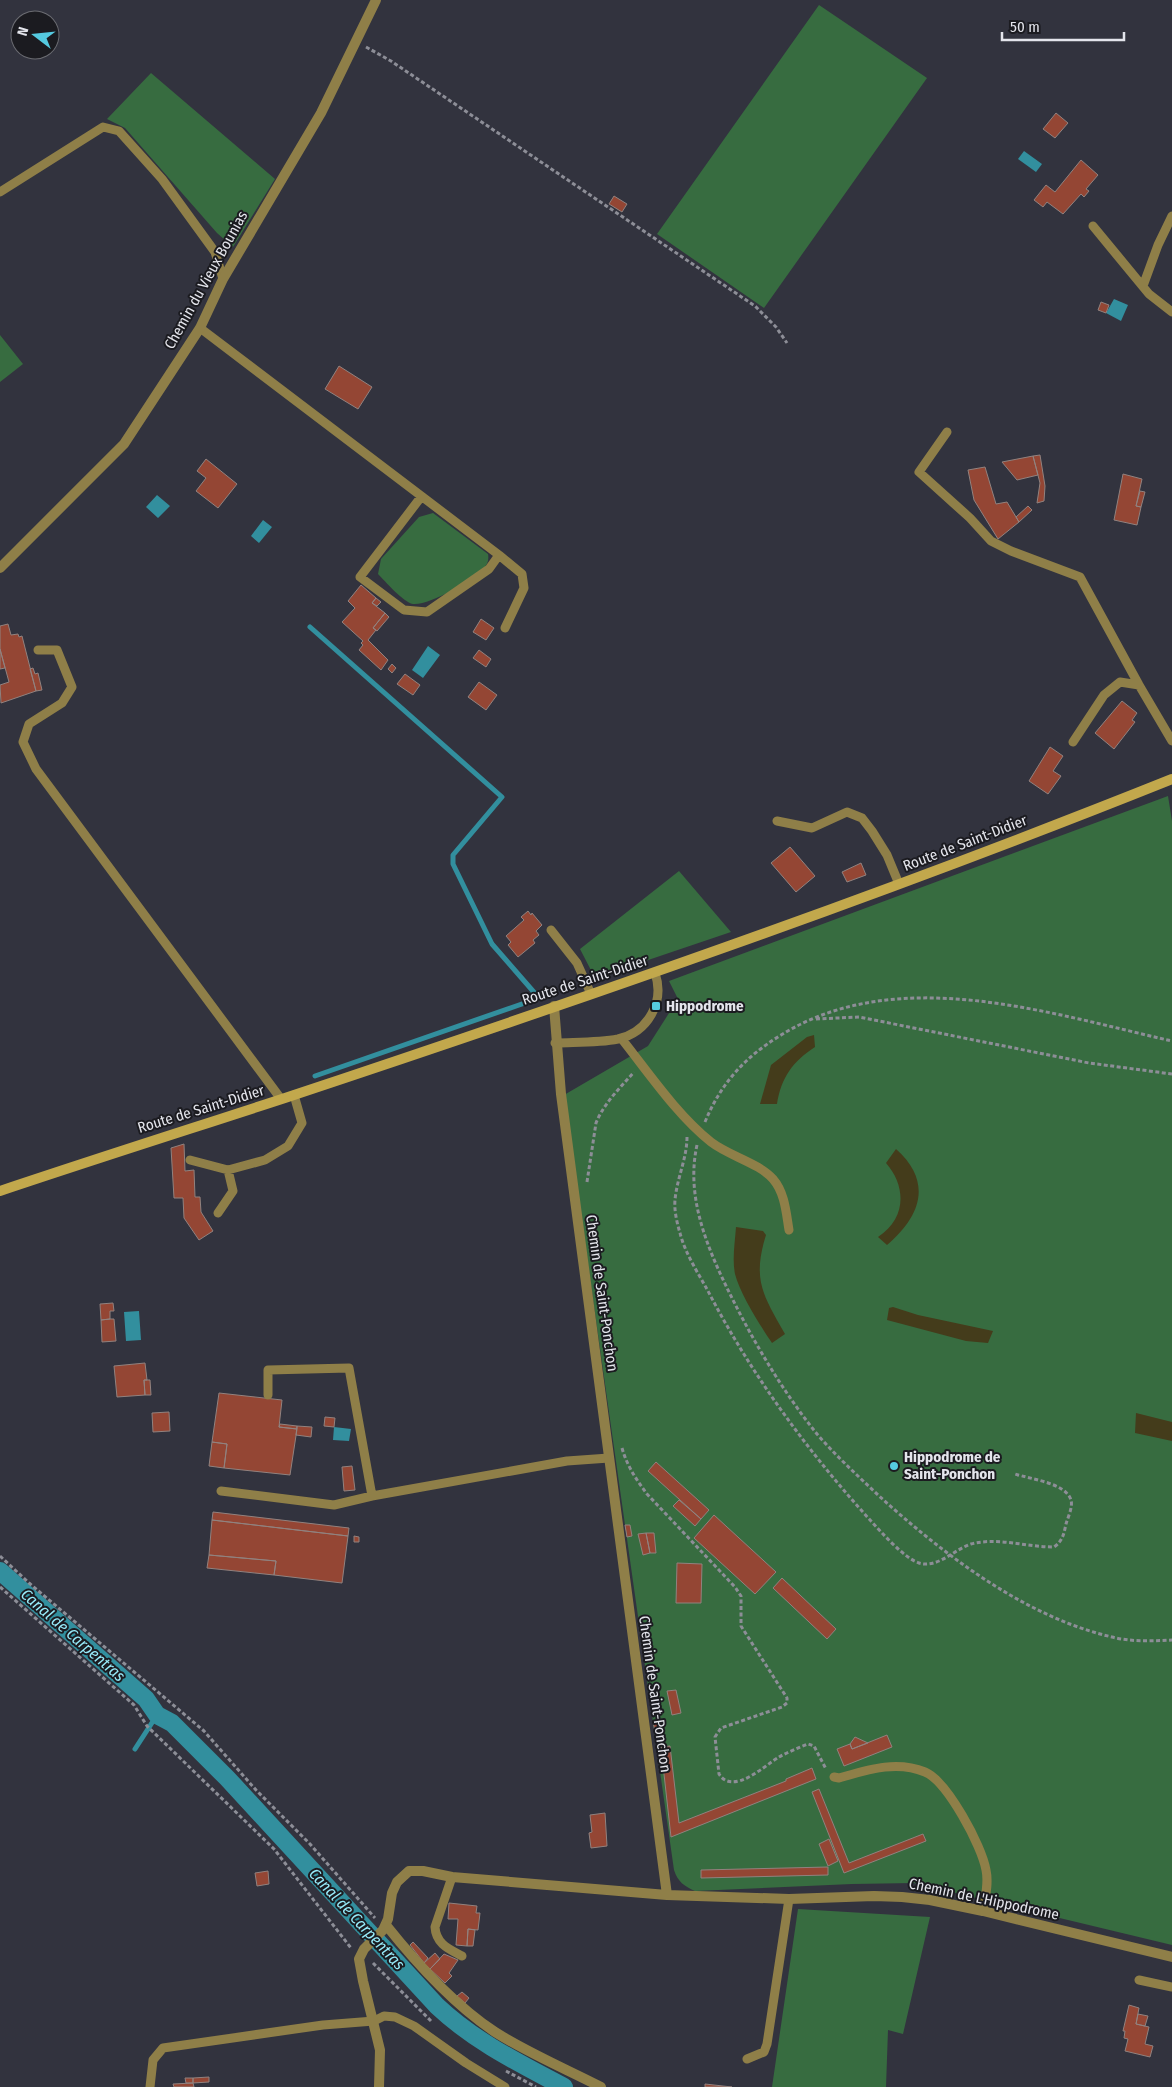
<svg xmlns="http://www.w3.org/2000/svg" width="1172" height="2087" font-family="'Fira Sans Condensed',sans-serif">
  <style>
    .green { fill: #376c40 }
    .sand { fill: #443c1b }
    .water { fill: #328f9e }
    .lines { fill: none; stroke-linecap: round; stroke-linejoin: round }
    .stream { stroke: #328f9e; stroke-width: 5 }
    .canal { stroke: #328f9e; stroke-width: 18 }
    .building { fill: #944634; stroke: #91827f }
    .path { stroke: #8d8e97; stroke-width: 3; stroke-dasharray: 4 2.5; stroke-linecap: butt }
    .lane { stroke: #8f7f48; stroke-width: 9 }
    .street { stroke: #8f7f48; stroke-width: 10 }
    .secondary { stroke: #c2a84c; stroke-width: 10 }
    .poi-dot { fill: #55cae0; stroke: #1b1b20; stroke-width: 2 }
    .labels { text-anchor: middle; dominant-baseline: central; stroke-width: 4; stroke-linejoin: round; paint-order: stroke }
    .street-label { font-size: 15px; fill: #e4e5ec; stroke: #1b1b20 }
    .poi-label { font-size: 15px; font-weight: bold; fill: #e4e5ec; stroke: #1b1b20; text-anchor: start }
    .water-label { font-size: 16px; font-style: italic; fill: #97ebfa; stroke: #1b1b20 }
  </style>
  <rect width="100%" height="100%" fill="#32333e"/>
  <path class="green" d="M819,5L927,78L764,308L657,234Z
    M151,73L275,179L233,247L217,233L125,128L107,119Z
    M0,335L23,364L0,382Z
    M433,513L488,554C489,559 488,564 484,568C473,580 429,606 413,604C403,602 385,581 378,574L381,559L419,517Z
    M1168,796L1172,821V1945L914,1883L852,1884L695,1891C684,1886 678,1882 674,1870L564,1095L648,1046L678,999L669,981Z
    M679,871L731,932L595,978L580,949Z
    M798,1909L930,1917L903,2034L888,2030L886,2087H772Z"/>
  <path class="sand" d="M814,1035L815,1047C793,1061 781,1078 777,1104H760L771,1065L807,1037Z
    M896,1149C933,1182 921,1216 887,1245L878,1237C906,1219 907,1187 886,1163Z
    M736,1227L763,1231L766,1235C752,1280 763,1295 785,1334L772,1343C760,1325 740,1294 735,1274C732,1259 735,1242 736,1227Z
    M893,1307L918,1315L993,1331L988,1343L966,1341L887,1320L889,1308Z
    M1136,1413L1172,1422V1441L1135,1433Z"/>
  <path class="water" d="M1024,151L1042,164L1036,172L1018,159Z
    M1114,299L1128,305L1121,321L1106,313Z
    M157,495L170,506L158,518L146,507Z
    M263,520L272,527L259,543L251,536Z
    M428,646L440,655L423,678L412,670Z
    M139,1311L141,1340L126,1341L124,1312Z
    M334,1427L351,1429L349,1441L333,1440Z"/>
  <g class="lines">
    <path class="stream" d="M310,627L502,797L453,855V864L492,944L539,998L315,1076
      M135,1749L157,1715"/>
    <path class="canal" d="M0,1571L146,1699L157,1715L172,1723L227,1778L437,2006C474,2041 519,2063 564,2087"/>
  </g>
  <path class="building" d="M1056,113L1068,123L1055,138L1043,129Z
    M1081,160L1098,175L1086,189L1089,191L1084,197L1081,194L1063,214L1047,202L1043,207L1034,200L1046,185L1055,192Z
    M614,196L627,204L622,212L609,204Z
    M1101,302L1109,305L1106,313L1098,310Z
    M339,366L372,387L358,409L325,389Z
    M1040,455L1045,486L1044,501L1037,503L1040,483L1033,456Z
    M1033,456L1038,475L1017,480L1002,462Z
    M206,459L237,484L218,508L196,491L206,478L197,471Z
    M985,467L996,504L1007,502L1019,522L998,539L974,500L968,470Z
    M1123,474L1142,479L1136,506L1141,507L1137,525L1114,520Z
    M1140,491L1145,492L1141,507L1136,506Z
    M1028,506L1032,510L1019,522L1016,517Z
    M361,585L376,598L372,603L385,613L373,628L376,630L368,640L388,660L381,670L359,650L363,645L361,643L363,641L342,622L355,608L348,601Z
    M376,598L381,602L377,606L372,603Z
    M385,613L389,617L377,631L373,628Z
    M481,619L494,628L486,640L473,632Z
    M8,624L11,635L18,634L19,637L22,636L36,691L1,703L0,685L9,682L0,649V626Z
    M0,649L5,668L0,669Z
    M479,650L491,659L486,667L473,658Z
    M392,664L396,668L392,673L388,669Z
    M33,668L35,674L38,673L42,690L36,691L30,669Z
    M405,674L420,685L413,695L397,684Z
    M479,682L497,695L486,710L468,697Z
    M1122,701L1137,713L1132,720L1135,722L1114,749L1095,733Z
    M1050,747L1063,756L1053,771L1061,776L1048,794L1029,781Z
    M790,847L815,876L796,892L771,863Z
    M861,863L866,875L847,882L842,872Z
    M528,911L531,915L532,913L542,925L536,931L539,935L533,940L535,943L518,957L508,945L511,942L506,936L524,920L521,917Z
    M184,1144L185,1171L194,1170L195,1197H200L201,1212L213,1231L199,1240L184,1218L183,1198H174L171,1148Z
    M113,1303L114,1311H110V1319L101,1320L100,1304Z
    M110,1319H114L116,1341L102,1342L101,1320Z
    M145,1363L147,1380H144L145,1395L117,1397L114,1366Z
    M144,1380H150L151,1395H145Z
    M219,1393L282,1400L279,1427L297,1429L290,1475L224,1468L227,1444L212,1442Z
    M169,1412L170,1431L153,1432L152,1413Z
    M325,1417L335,1418L334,1427L324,1426Z
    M280,1424L297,1426V1429L279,1427Z
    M297,1426L312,1427L311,1437L296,1435Z
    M212,1442L227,1444L224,1468L209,1466Z
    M656,1462L709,1510L701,1519L648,1471Z
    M352,1466L355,1490L344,1491L342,1467Z
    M679,1500L701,1519L695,1526L673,1506Z
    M213,1512L349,1528L348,1536L212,1520Z
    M714,1515L776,1572L755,1594L694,1538Z
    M212,1520L348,1536L342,1583L274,1575L276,1561L209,1555Z
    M625,1525H630L632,1536L627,1537Z
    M646,1533L650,1553L643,1555L638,1534Z
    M646,1533H654L656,1553H650Z
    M354,1536L359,1537V1542H354Z
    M209,1555L276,1561L274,1575L207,1568Z
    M677,1563L702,1564L701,1603H676Z
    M782,1578L836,1629L827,1639L773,1588Z
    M676,1690L681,1713L672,1715L667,1691Z
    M658,1720L660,1731L655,1732L653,1721Z
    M887,1735L892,1747L844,1766L837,1749L850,1744L852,1749Z
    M855,1737L868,1743L852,1749L850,1744Z
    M670,1746L679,1823L786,1781V1779L812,1768L816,1779L671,1837L661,1747Z
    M819,1789L849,1863L923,1834L926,1841L844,1873L812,1792Z
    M605,1813L607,1846L591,1848L589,1833L592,1832L590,1815Z
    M829,1839L838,1861L828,1866L819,1844Z
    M828,1867V1875L701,1878V1870Z
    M268,1871L269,1884L257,1886L255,1873Z
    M449,1903L477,1906L476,1913H480L478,1930L468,1929L467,1946L456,1945L458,1919H448Z
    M468,1929L475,1930L473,1946H467Z
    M413,1942L428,1958L424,1963L410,1945Z
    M435,1953L440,1959L430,1969L424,1963Z
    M444,1954L458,1960L449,1973L452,1976L445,1983L430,1969Z
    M462,1992L469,1998L465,2003L457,1996Z
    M1129,2005L1139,2008L1136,2024L1149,2027L1145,2044L1153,2046L1150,2057L1125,2051L1128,2039L1124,2038L1125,2031H1123Z
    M1138,2014L1148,2016L1145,2026L1136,2024Z
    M209,2077V2082L193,2083V2078Z
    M185,2078H193V2083H186Z
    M193,2083L194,2087H174L173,2084Z
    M705,2084L732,2087H705Z"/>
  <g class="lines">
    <path class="path" d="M366,47L391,61L755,306L776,327L787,343
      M816,1019L859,1017L1089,1063L1172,1074
      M705,1122C721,1083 745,1057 781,1035C898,963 1048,1013 1172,1041
      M687,1137C687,1158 677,1178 675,1200C674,1210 677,1223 680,1233C685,1253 698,1273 708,1291C751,1374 808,1452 871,1521C882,1533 904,1558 919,1563C937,1569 955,1549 971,1544C997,1537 1026,1547 1054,1547C1063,1541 1064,1533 1066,1524C1068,1517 1073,1507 1071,1500C1066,1483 1030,1479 1015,1474
      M697,1145C685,1199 709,1252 733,1300C756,1346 784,1393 817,1434C836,1456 857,1475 878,1495C943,1554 1025,1617 1112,1637C1131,1642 1152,1641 1172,1640
      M587,1182L596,1123C604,1103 620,1088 634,1072
      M622,1448C627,1466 636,1479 647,1494L735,1587L741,1596V1626L787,1698V1703L782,1707L721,1728L715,1737L719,1774C733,1796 764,1766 779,1757C788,1752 798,1748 808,1744L814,1746L826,1769
      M0,1556L29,1583L204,1731L256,1790L310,1844L375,1918
      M0,1587L134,1705L147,1726L274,1849L351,1948
      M373,1963L432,2022
      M506,2071L536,2087"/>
    <path class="lane" d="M0,192L103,127L119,131L162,179L215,252L223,279
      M1093,226L1149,294L1172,312
      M1143,286L1158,245L1172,216
      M200,328L499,555L489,569L427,612L404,610L360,577L421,497
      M947,432L919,472L970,518L991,541L1011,551L1080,577L1139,685L1172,741
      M499,555L522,574L524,588L505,628
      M38,650H57L72,687L62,703L29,724L23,742L36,769L281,1099
      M1073,742L1104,695L1120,682L1139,685
      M777,821L812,828L847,812L862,818L872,831L887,855L899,884
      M551,930L577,963L591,994
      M621,1038C648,1072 677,1115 711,1142C729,1156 759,1163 773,1179C785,1193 786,1212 789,1230
      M555,1043C576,1042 598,1043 618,1039C648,1032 665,1002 655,973
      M190,1160L228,1170
      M218,1213L233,1191L228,1170L265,1160L288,1146L302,1123L294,1095
      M268,1395V1370L349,1368L372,1496
      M221,1491L334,1505L372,1496L567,1461L609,1458
      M834,1777L839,1778C867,1770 896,1760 925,1772C947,1781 982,1846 986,1870C989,1884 985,1898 983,1911
      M452,1877L435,1927C436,1944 449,1949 462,1956
      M1139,1980L1172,1987
      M747,2059L764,2052L767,2044L789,1899
      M150,2087L153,2060L163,2048L323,2025L374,2021L384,2016L395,2017L414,2026L466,2063L505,2087"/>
    <path class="street" d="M0,568L124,444L200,328L223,279L321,113L376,0
      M554,1006L561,1094L667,1895
      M386,1925C417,1964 453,2004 495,2032C528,2053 566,2069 601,2087
      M379,2087L380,2050L363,1981L359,1959L364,1949L383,1930L388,1919L392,1893L397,1882L409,1871H423L452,1877L667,1895L789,1899L874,1896L902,1897L930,1900L983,1911L1172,1957"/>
    <path class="secondary" d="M0,1191C95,1159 190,1129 285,1098C583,999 880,896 1172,779"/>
  </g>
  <g class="poi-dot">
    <rect x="651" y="1001" width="10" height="10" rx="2.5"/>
    <circle cx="894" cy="1466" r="5"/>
  </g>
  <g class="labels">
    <g class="street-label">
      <text transform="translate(206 280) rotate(-61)">Chemin du Vieux Bounias</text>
      <text transform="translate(965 843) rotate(-21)">Route de Saint-Didier</text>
      <text transform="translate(585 980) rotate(-18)">Route de Saint-Didier</text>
      <text transform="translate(201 1109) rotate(-17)">Route de Saint-Didier</text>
      <text transform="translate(602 1293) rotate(82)">Chemin de Saint-Ponchon</text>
      <text transform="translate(655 1694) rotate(82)">Chemin de Saint-Ponchon</text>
      <text transform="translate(984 1899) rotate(12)">Chemin de L'Hippodrome</text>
    </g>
    <g class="poi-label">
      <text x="666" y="1006">Hippodrome</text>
      <text x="904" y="1457">Hippodrome de<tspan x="904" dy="17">Saint-Ponchon</tspan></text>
    </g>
    <g class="water-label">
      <text transform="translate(73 1635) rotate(41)">Canal de Carpentras</text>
      <text transform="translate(357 1919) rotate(47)">Canal de Carpentras</text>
    </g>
  </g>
  <g transform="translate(35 35) rotate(286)"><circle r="24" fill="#1b1b20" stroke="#6b6c72"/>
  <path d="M0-4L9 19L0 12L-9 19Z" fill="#55cae0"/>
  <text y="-8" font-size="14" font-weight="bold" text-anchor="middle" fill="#e4e5ec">N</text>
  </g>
  <path d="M1002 32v8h122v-8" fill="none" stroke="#e4e5ec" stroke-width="2.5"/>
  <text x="1010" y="32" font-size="15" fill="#e4e5ec" stroke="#1b1b20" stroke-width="4" paint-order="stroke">50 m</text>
</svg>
